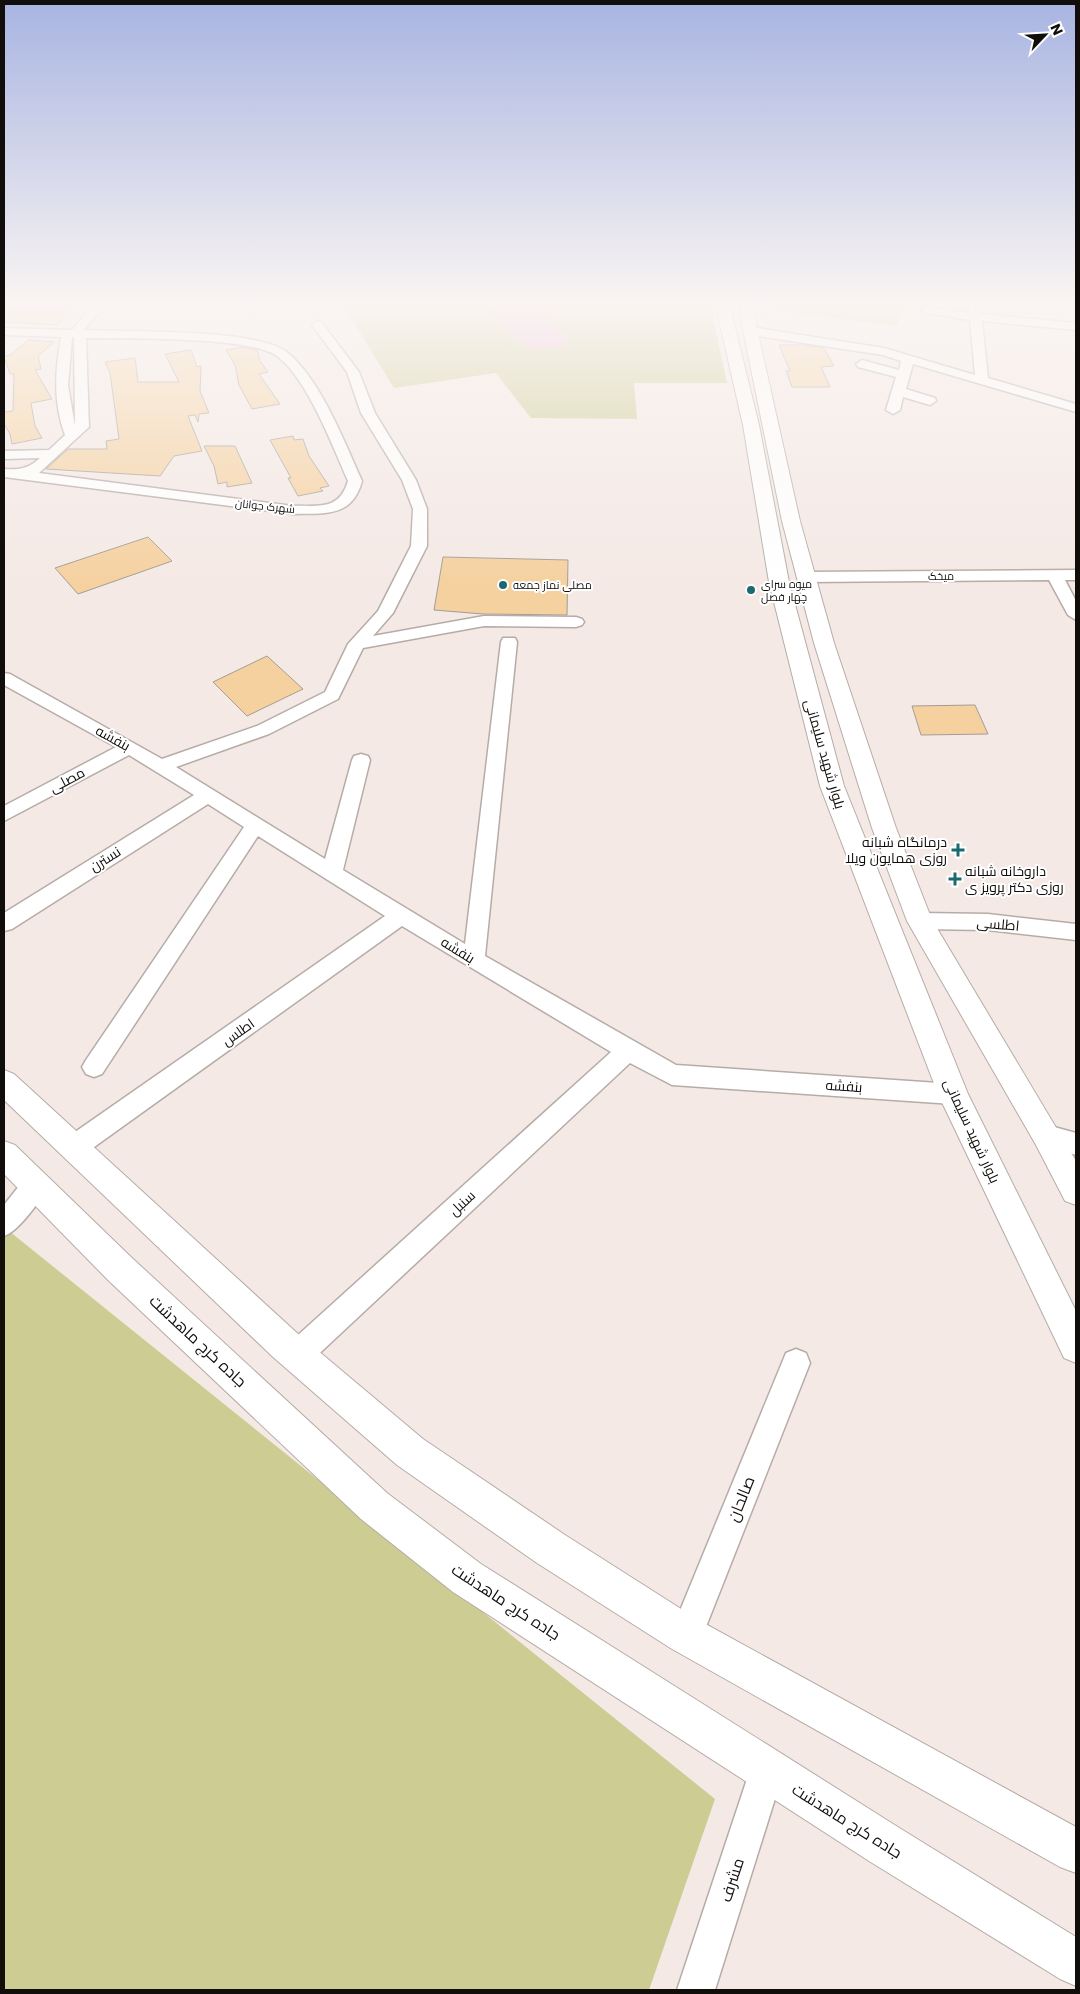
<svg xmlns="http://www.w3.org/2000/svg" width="1080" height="1994" font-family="Poppins,Cairo,sans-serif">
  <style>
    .green { fill: #cccc93 }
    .water { fill: #e8b3d6 }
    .building { fill: #f5d1a0; stroke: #a39d95 }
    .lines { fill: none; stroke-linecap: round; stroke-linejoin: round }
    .minor-casing { stroke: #b6aca7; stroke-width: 3 }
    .major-casing { stroke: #b6aca7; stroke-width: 2 }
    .minor { fill: #fff; fill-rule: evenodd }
    .major { fill: #fff; fill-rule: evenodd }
    .poi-dot { fill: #1d6970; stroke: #fff; stroke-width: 2 }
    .labels { text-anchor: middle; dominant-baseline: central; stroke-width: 4; stroke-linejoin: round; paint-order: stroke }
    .far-street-label { font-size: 11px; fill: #100d0b; stroke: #fff }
    .far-poi-label { font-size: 11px; fill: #100d0b; stroke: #fff; text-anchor: start }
    .street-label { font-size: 14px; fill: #100d0b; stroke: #fff }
    .poi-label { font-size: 14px; fill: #100d0b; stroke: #fff; text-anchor: end }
    .near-street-label { font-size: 16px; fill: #100d0b; stroke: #fff }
  </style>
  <rect width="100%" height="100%" fill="#f4e9e5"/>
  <path class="green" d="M342,303H710L727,383H634L637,419L531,418L496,373L394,388Z
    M777,303H905L897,326L773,310Z
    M4,1227L715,1799L649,1990H4Z"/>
  <path class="water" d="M487,303H537L565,337L567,344C522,361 512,335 487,303Z"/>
  <path class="building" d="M4,303H73L57,325L4,322Z
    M28,340L54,342L38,356L41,369L35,370L52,399L31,403L35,426L42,438L12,444L10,434L4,424V412L13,411L14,374H10L4,357L12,354Z
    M779,345H803L824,348L834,366L821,367L830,387H792L786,371H790Z
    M243,347L257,350L260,361L268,372L259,374L280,404L252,409L239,385L235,365L226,350Z
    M191,350L197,367L201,366L200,391L209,413L199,414L198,422L195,415L188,416L202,451L174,456L160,476L46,469L68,449H107L106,441L119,439L110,373L105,362L135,358L138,382H179L165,354Z
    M293,436L294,440L303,439L309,456L329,486L320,488L323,491L298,496L288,478H291L270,440Z
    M204,446H235L252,483L227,487V482L218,484L214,466Z
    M148,537L172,561L78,594L55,568Z
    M443,557L568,560L567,615L483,614L434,610Z
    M267,656L303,689L247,716L213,682Z
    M975,705L988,734L921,735L912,706Z"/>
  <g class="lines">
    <g class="minor-casing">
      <path id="minor" d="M95,303H107L84,330C126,332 259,328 288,353C321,381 344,441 362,481C352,518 325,513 293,514L4,477V469C19,470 28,469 40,458L4,459V451L49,450L65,435C53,403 55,370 61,337L4,335V328L72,330ZM72,337H74L75,426L68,385ZM86,338C125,339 249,336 277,356C307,378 333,447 348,481C339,511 319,505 293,506L39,473L89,427Z
        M969,303H979L981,314L1076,323V330L982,321L988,378L1076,404V412L913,364L906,389L935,398L936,401L930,405L903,397L900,410L893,414L886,410L896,377L858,367L856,364L862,360L899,370L901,361L883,355L751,335L745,331L751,327L884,348L975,375L970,320L927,313L921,310L927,307L969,313Z
        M318,321L322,323L359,372L375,413L416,480L427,509V546L393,613L373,636L484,616L576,617L582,619L584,622L582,625L576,627L484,626L363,648L338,699L269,734L176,767L325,859L352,760L354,756L361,754L368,756L370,760L343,870L465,944L501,642L503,638H515L517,642L485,956L676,1065L953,1084L962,1087L965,1094L962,1101L953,1104L672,1085L630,1063L307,1365L297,1369L287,1365L283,1355L287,1345L611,1052L402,926L83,1155L74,1158L65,1155L62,1147L65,1139L385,916L258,836L102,1074L94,1077L86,1074L82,1067L86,1060L244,827L208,804L12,929L4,931V913L194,795L129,755L4,821V806L116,747L4,685V673L10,674L162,759L257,726L325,692L348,644L378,611L411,546L413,509L402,480L361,413L347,372L312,325Z
        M1076,570V580H1065L1076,601V620L1068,615L1049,580L806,582L798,577L806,572Z
        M920,913L988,914L1076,924V940L988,930L920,929L912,927L909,921L912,915Z
        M1047,1125L1076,1133V1155L1038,1143L1035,1136L1038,1129Z
        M36,1173L45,1176L49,1184C42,1199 19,1231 4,1236V1205L27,1176Z
        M796,1349L806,1353L810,1363L698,1647L686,1651L674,1647L670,1635L786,1353Z
        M767,1753L779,1758L784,1770L715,1990H677L750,1770L755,1758Z"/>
    </g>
    <g class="major-casing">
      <path id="major" d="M715,303H729L759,425L789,582L844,786L968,1094L1076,1311V1363L1064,1358L938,1094L820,786L769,582L743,425Z
        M741,303H755V320L800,521L834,643L896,828L932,920L1076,1161V1205L1065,1201L1036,1145L907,921L872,828L814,643L782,521L741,320Z
        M4,1070L14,1074L297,1333L423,1439L565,1535L700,1621L1076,1827V1873L1060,1867L672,1649L537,1563L397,1465L273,1357L4,1100Z
        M4,1141L15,1145L132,1258L387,1493L481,1564L901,1829L1076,1937V1986L1060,1979L869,1861L453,1592L361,1519L108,1280L4,1174Z"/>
    </g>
    <use href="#minor" class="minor"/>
    <use href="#major" class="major"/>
  </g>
  <linearGradient id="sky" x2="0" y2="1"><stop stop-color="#a8b4e1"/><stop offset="0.52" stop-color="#faf5f3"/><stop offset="1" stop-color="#faf5f3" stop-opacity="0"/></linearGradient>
  <rect width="1080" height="582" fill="url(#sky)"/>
  <g class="poi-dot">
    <circle cx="503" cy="585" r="5"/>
    <circle cx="751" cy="590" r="5"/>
    <path d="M955.5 842.5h5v5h5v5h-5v5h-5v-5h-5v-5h5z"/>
    <path d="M952.5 871.5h5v5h5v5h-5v5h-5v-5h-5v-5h5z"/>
  </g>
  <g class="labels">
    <g class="far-street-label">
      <text transform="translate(265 506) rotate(6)">شهرک جوانان</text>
      <text x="941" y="576">میخک</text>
    </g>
    <g class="far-poi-label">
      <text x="761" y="584">میوه سرای<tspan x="761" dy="13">چهار فصل</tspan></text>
      <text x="513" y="585">مصلی نماز جمعه</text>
    </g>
    <g class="street-label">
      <text transform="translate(113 738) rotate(29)">بنفشه</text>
      <text transform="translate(825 754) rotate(74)">بلوار شهید سلیمانی</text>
      <text transform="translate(67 780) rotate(-28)">مصلی</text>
      <text transform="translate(105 859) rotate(-32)">نسترن</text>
      <text transform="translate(998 924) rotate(5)">اطلسی</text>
      <text transform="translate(458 950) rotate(32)">بنفشه</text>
      <text transform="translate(238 1032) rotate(-35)">اطلس</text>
      <text transform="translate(844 1086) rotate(4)">بنفشه</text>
      <text transform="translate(972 1131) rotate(65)">بلوار شهید سلیمانی</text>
      <text transform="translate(462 1203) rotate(-43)">سنبل</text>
    </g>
    <g class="poi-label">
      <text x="947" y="842">درمانگاه شبانه<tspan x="947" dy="16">روزی همایون ویلا</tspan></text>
      <text x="965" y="871" text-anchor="start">داروخانه شبانه<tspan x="965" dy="16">روزی دکتر پرویز ی</tspan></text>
    </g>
    <g class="near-street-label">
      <text transform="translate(198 1341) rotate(43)">جاده کرج ماهدشت</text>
      <text transform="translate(741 1499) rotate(-68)">صالحان</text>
      <text transform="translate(506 1602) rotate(33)">جاده کرج ماهدشت</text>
      <text transform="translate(847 1821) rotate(32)">جاده کرج ماهدشت</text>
      <text transform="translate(732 1880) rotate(-72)">مشرف</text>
    </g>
  </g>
  <rect width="1080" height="1994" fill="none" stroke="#100d0b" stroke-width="10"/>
  <g transform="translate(1045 35) rotate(65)" stroke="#ffffff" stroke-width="4" paint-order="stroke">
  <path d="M0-4L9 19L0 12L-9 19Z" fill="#100d0b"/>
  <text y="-8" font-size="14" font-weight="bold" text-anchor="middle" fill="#100d0b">N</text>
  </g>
</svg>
